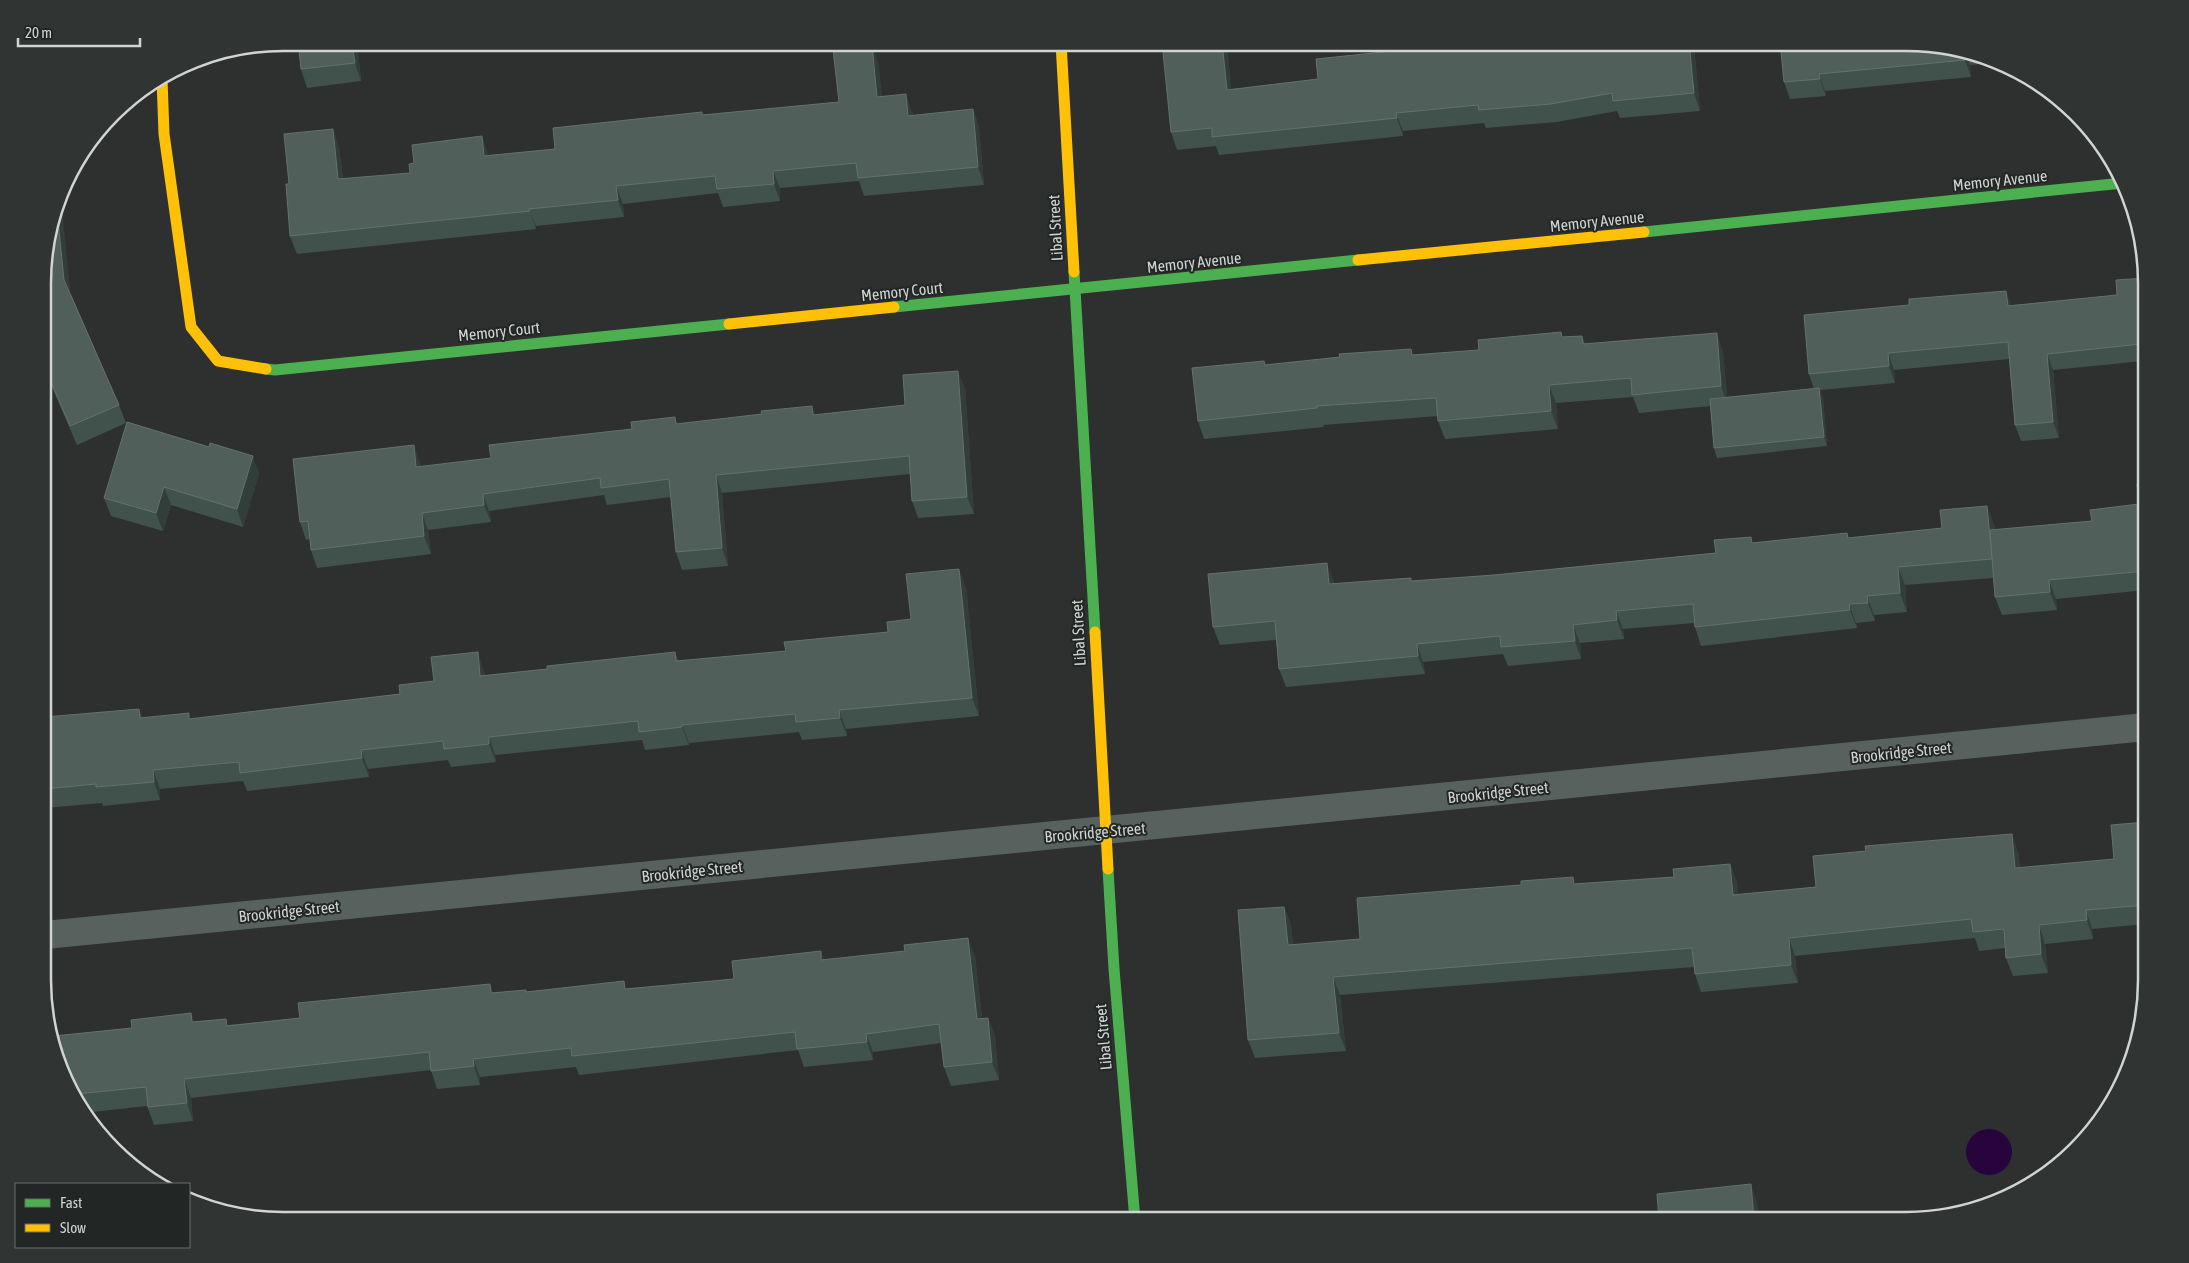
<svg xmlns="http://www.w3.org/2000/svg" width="2189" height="1263" viewBox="0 0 2189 1263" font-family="'Asap Condensed',sans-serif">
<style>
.water{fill:#27043c}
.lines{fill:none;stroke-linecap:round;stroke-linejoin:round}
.street{stroke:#57615d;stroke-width:28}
.fast{stroke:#4caf50;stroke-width:11}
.slow{stroke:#ffc107;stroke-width:11}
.wall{fill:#41514b}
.shaded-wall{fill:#323e39}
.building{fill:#505f5a;stroke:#64716c}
.labels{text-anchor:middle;stroke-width:4;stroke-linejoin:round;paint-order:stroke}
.street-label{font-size:16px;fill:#d0d4d2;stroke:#222725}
.rim{fill:none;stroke:#d0d4d2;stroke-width:2.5}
</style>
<rect width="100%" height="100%" fill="#2d302e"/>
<circle class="water" cx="1989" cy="1152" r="23"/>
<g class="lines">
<path class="street" d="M 45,935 L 2146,727"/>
<g class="fast">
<path d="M 1644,232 L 2123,183"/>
<path d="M 1074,272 L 1095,632"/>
<path d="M 894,307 L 1358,260"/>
<path d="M 266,369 L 275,370 L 729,324"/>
<path d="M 1108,869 L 1114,969 L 1135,1220"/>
</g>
<g class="slow">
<path d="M 1061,43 L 1074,272"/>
<path d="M 162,79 L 164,134 L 191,327 L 218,361 L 266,369"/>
<path d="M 1358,260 L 1644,232"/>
<path d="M 729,324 L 894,307"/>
<path d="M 1095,632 L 1108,869"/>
</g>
</g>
<g class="wall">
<path d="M 298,42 L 357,42 L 361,81 L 307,88 L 301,69 Z"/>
<path d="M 1689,42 L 1693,42 L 1694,46 L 1700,111 L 1620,118 L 1617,111 L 1557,122 L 1486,128 L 1484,123 L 1403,131 L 1403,136 L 1219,155 L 1216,146 L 1177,150 L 1171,132 L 1232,89 L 1318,79 L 1431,47 L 1433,50 Z"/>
<path d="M 1906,42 L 1968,51 L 1996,62 L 1970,65 L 1971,77 L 1825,91 L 1826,96 L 1790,99 L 1784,82 Z"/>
<path d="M 878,62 L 882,97 L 912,112 L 913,115 L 973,109 L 979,127 L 984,185 L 864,196 L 859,181 L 780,188 L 780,201 L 723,207 L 718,193 L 623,204 L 624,217 L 536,226 L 536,229 L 297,254 L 290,236 L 289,184 L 339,147 L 343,179 L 410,173 L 488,154 L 488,155 L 555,149 L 703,115 L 839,102 Z"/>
<path d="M 45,252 L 71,294 L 119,405 L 126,423 L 77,445 L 45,371 Z"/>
<path d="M 2146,278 L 2143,361 L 2053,370 L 2059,438 L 2021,441 L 2015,425 L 2009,359 L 1894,370 L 1895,383 L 1820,390 L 1823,398 L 1827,446 L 1717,458 L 1714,448 L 1710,406 L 1639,413 L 1633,397 L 1556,403 L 1558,429 L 1445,439 L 1438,421 L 1438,416 L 1323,425 L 1324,427 L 1204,439 L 1198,421 L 1264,361 L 1266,365 L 1479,350 L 1563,337 L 1582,336 L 1585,344 L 1723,352 L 1727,397 L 1814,389 L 1809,374 L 2012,305 L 2117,295 Z"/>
<path d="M 965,388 L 974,514 L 918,518 L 912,501 L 910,474 L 722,493 L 728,566 L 682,570 L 676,552 L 671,497 L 607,505 L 604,495 L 489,511 L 491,522 L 428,530 L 431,554 L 317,568 L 311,550 L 310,539 L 306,540 L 300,522 L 420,463 L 421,467 L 491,458 L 632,429 L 675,417 L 677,424 L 815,415 L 905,405 Z"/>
<path d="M 127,422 L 259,474 L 243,527 L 171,505 L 163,531 L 111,516 L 104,498 Z"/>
<path d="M 2146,483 L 2146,590 L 2056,599 L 2057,610 L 2002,615 L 1995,597 L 1993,578 L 1905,585 L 1907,612 L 1874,615 L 1875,621 L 1856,623 L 1857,628 L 1701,646 L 1695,627 L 1694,623 L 1623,629 L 1624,639 L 1580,643 L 1581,659 L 1508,666 L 1503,654 L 1423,662 L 1425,674 L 1286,687 L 1279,669 L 1276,640 L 1220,645 L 1213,627 L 1334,581 L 1334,584 L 1413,581 L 1494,575 L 1716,553 L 1753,543 L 1849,538 L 1994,524 L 1995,530 L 2092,521 L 2139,504 Z"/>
<path d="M 966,587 L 979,716 L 846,729 L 847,736 L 802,740 L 799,732 L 689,743 L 689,745 L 645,750 L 642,740 L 495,755 L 496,762 L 451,767 L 448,760 L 368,769 L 369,777 L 247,791 L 243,781 L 160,789 L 160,800 L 103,806 L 102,803 L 45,808 L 45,717 L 139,709 L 142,718 L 191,719 L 400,694 L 434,681 L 484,671 L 485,676 L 547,669 L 675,652 L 678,661 L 786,651 L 888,632 Z"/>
<path d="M 2146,822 L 2146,924 L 2092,929 L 2093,939 L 2045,944 L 2048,973 L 2013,976 L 2006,958 L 2005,948 L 1979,951 L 1975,938 L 1795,956 L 1798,983 L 1701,992 L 1695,974 L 1694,967 L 1340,995 L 1346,1051 L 1255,1058 L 1248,1040 L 1284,907 L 1291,925 L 1293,945 L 1360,939 L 1576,884 L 1674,877 L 1730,864 L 1737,882 L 1738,894 L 1816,887 L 2018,852 L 2020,868 L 2114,859 Z"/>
<path d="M 821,951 L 824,960 L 975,956 L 982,1018 L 988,1018 L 995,1036 L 999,1080 L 951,1086 L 944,1067 L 941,1043 L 873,1052 L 873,1060 L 804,1067 L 798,1050 L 579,1075 L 576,1067 L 480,1077 L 480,1085 L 437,1089 L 431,1070 L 191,1098 L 193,1121 L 154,1125 L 147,1106 L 83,1113 L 54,1036 L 132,1028 L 191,1013 L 194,1022 L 228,1025 L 300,1018 L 493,993 L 627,989 L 734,979 Z"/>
</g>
<g class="shaded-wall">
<path d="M 352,42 L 357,42 L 361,81 L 355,63 Z"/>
<path d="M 1222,42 L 1227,42 L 1233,108 L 1227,90 Z"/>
<path d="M 1689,42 L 1693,42 L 1694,46 L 1700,111 L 1694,93 Z"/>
<path d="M 872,45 L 878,62 L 884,115 L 877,97 Z"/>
<path d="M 1964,50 L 1970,65 L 1971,77 L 1965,60 Z"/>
<path d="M 1819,74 L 1825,91 L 1826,96 L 1820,79 Z"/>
<path d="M 906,94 L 912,112 L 914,133 L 908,116 Z"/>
<path d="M 973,109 L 979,127 L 984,185 L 978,167 Z"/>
<path d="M 1396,113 L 1403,131 L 1403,136 L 1397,118 Z"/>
<path d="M 333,129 L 339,147 L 345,197 L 338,179 Z"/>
<path d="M 482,136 L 488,154 L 490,173 L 484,156 Z"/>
<path d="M 773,171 L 780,188 L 780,201 L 774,184 Z"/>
<path d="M 616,186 L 623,204 L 624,217 L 618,200 Z"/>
<path d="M 61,197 L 71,298 L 64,280 L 57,210 Z"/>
<path d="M 529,209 L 536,226 L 536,229 L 530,211 Z"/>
<path d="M 2006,291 L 2012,307 L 2008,306 Z"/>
<path d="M 1717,333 L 1723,352 L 1728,405 L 1721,386 Z"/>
<path d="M 1888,353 L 1894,370 L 1895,383 L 1889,366 Z"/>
<path d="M 2047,354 L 2053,370 L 2059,438 L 2053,422 Z"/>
<path d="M 958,371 L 965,388 L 974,514 L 967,497 Z"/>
<path d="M 1549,385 L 1556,403 L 1558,429 L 1551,411 Z"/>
<path d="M 1819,388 L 1823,398 L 1827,446 L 1824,437 Z"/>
<path d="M 812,406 L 818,423 L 813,415 Z"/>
<path d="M 414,445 L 420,463 L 423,484 L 416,467 Z"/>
<path d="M 253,456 L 259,474 L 243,527 L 237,509 Z"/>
<path d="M 716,475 L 722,493 L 728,566 L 722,548 Z"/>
<path d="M 164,487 L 171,505 L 163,531 L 156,513 Z"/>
<path d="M 483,494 L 489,511 L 491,522 L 484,505 Z"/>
<path d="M 1987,506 L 1994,524 L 1999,577 L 1992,559 Z"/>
<path d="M 422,513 L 428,530 L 431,554 L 424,536 Z"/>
<path d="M 1327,563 L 1334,581 L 1336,603 L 1329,584 Z"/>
<path d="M 1898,567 L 1905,585 L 1907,612 L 1900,593 Z"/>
<path d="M 959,569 L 966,587 L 979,716 L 972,698 Z"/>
<path d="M 2049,580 L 2056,599 L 2057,610 L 2050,592 Z"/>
<path d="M 1867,596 L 1874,615 L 1875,621 L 1868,603 Z"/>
<path d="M 1849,604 L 1856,623 L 1857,628 L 1850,610 Z"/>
<path d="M 1616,611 L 1623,629 L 1624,639 L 1617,620 Z"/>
<path d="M 1573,625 L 1580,643 L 1581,659 L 1575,641 Z"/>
<path d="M 1417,644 L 1423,662 L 1425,674 L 1418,656 Z"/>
<path d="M 478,652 L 484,671 L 487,695 L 480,676 Z"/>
<path d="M 839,710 L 846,729 L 847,736 L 840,718 Z"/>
<path d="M 682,725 L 689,743 L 689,745 L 682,727 Z"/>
<path d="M 489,737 L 495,755 L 496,762 L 489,744 Z"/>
<path d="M 361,750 L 368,769 L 369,777 L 362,758 Z"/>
<path d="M 153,770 L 160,789 L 160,800 L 154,782 Z"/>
<path d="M 2012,834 L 2018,852 L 2021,887 L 2015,868 Z"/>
<path d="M 1730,864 L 1737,882 L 1740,913 L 1733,895 Z"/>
<path d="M 1284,907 L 1291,925 L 1295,964 L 1288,945 Z"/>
<path d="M 2086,910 L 2092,929 L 2093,939 L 2087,920 Z"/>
<path d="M 2039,925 L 2045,944 L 2048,973 L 2041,954 Z"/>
<path d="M 968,938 L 975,956 L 984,1037 L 977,1019 Z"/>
<path d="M 1789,938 L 1795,956 L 1798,983 L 1791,965 Z"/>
<path d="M 821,951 L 827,969 L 821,960 Z"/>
<path d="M 1333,977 L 1340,995 L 1346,1051 L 1339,1033 Z"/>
<path d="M 490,984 L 497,1003 L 491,993 Z"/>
<path d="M 191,1013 L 198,1032 L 192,1022 Z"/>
<path d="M 988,1018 L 995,1036 L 999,1080 L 992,1062 Z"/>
<path d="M 866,1034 L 873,1052 L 873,1060 L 867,1042 Z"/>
<path d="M 473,1059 L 480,1077 L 480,1085 L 474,1066 Z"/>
<path d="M 184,1079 L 191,1098 L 193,1121 L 187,1103 Z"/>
<path d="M 1751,1184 L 1757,1202 L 1759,1220 L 1754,1220 Z"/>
</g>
<g class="building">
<path d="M 298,42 L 352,42 L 355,63 L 301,69 Z"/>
<path d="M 1162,42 L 1222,42 L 1227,90 L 1318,79 L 1316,59 L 1431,47 L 1428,51 L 1503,42 L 1689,42 L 1694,93 L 1613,101 L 1612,93 L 1551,104 L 1479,110 L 1478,105 L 1396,113 L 1397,118 L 1212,137 L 1212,128 L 1171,132 Z"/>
<path d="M 1780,42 L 1906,42 L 1964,50 L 1965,60 L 1819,74 L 1820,79 L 1784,82 Z"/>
<path d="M 872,45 L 877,97 L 906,94 L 908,116 L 973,109 L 978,167 L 858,178 L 856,163 L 773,171 L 774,184 L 717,189 L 715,176 L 616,186 L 618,200 L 529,209 L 530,211 L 290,236 L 286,184 L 289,184 L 284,134 L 333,129 L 338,179 L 410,173 L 409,164 L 414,163 L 412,145 L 482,136 L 484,156 L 555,149 L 553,128 L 702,112 L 702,115 L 839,102 L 833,49 Z"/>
<path d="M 57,210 L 64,280 L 119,405 L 70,426 L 45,368 L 45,252 Z"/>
<path d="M 2146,278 L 2146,398 L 2141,344 L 2047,354 L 2053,422 L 2015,425 L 2008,342 L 1888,353 L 1889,366 L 1809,374 L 1804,315 L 1909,305 L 1909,299 L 2006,291 L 2008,306 L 2117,295 L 2116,280 Z"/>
<path d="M 1561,332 L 1562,337 L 1582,336 L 1583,344 L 1717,333 L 1721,386 L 1632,395 L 1631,378 L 1549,385 L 1551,411 L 1438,421 L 1436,398 L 1317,406 L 1317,408 L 1198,421 L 1192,368 L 1264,361 L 1265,365 L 1340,357 L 1339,354 L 1411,349 L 1412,355 L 1479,350 L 1478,340 Z"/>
<path d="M 958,371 L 967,497 L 912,501 L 909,456 L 716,475 L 722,548 L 676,552 L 669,479 L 601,488 L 600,478 L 483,494 L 484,505 L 422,513 L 424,536 L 311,550 L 308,521 L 300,522 L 293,459 L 414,445 L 416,467 L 491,458 L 489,445 L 632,429 L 631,422 L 675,417 L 676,424 L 762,414 L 761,411 L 812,406 L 813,415 L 905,405 L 903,375 Z"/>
<path d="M 1819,388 L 1824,437 L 1714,448 L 1710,399 Z"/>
<path d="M 127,422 L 209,447 L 210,443 L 253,456 L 237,509 L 164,487 L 156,513 L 104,498 Z"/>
<path d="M 2146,483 L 2146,571 L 2049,580 L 2050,592 L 1995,597 L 1990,530 L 2092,521 L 2090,510 L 2139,504 L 2137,484 Z"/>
<path d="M 1987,506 L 1992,559 L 1898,567 L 1900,593 L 1867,596 L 1868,603 L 1849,604 L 1850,610 L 1695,627 L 1693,604 L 1616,611 L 1617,620 L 1573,625 L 1575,641 L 1501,647 L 1500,636 L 1417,644 L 1418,656 L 1279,669 L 1275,621 L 1213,627 L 1208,574 L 1327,563 L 1329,584 L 1411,578 L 1411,581 L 1494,575 L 1716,553 L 1714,540 L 1751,537 L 1752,543 L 1847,533 L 1848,538 L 1942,528 L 1940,510 Z"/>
<path d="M 959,569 L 972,698 L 839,710 L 840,718 L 796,722 L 795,714 L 682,725 L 682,727 L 639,732 L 638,721 L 489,737 L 489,744 L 444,749 L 443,741 L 361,750 L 362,758 L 240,773 L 239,762 L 153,770 L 154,782 L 96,787 L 96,784 L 45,789 L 45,717 L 139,709 L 140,718 L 189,713 L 189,719 L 400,694 L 399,685 L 434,681 L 431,657 L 478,652 L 480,676 L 547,669 L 547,666 L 675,652 L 676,661 L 786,651 L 784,642 L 888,632 L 887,622 L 911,619 L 906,574 Z"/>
<path d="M 2146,822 L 2146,905 L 2086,910 L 2087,920 L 2039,925 L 2041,954 L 2006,958 L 2004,929 L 1973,932 L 1971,919 L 1789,938 L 1791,965 L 1695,974 L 1692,948 L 1333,977 L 1339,1033 L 1248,1040 L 1238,910 L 1284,907 L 1288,945 L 1360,939 L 1357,898 L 1521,885 L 1521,881 L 1573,877 L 1574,884 L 1674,877 L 1673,869 L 1730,864 L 1733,895 L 1816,887 L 1813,856 L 1866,851 L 1865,846 L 2012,834 L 2015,868 L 2114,859 L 2111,825 Z"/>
<path d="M 968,938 L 977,1019 L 988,1018 L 992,1062 L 944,1067 L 939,1024 L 866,1034 L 867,1042 L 797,1049 L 795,1032 L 572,1056 L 571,1048 L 473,1059 L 474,1066 L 431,1071 L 429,1052 L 184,1079 L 187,1103 L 148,1107 L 146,1087 L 76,1094 L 54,1036 L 132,1028 L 131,1020 L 191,1013 L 192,1022 L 226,1019 L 227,1026 L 300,1018 L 298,1003 L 490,984 L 491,993 L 526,990 L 526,992 L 624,981 L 625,989 L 734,979 L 732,961 L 821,951 L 821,960 L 905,951 L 904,945 Z"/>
<path d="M 1751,1184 L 1754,1220 L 1659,1220 L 1657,1194 Z"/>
<path d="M 1894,1217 L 1894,1220 L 1857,1220 Z"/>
<path d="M 1929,1218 L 1921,1220 L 1905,1220 Z"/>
</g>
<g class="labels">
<g class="street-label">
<text transform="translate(2000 180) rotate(-6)" y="6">Memory Avenue</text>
<text transform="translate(1597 221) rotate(-6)" y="6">Memory Avenue</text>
<text transform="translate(1055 228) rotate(-93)" y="6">Libal Street</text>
<text transform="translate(1194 262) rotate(-6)" y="6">Memory Avenue</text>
<text transform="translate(902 291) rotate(-6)" y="6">Memory Court</text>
<text transform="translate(499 331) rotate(-6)" y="6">Memory Court</text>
<text transform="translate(1078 633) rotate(-93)" y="6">Libal Street</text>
<text transform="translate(1901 752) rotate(-6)" y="6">Brookridge Street</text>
<text transform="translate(1498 792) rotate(-6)" y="6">Brookridge Street</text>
<text transform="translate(1095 832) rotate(-5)" y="6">Brookridge Street</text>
<text transform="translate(692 871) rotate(-6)" y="6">Brookridge Street</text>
<text transform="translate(289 911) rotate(-6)" y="6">Brookridge Street</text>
<text transform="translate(1103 1037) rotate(-95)" y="6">Libal Street</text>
</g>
</g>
<path d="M0 0H2189V1263H0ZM283 51H1906A232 232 0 0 1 2138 283V980A232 232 0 0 1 1906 1212H283A232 232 0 0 1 51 980V283A232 232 0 0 1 283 51Z" fill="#303533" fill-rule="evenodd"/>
<path class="rim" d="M283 51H1906A232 232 0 0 1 2138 283V980A232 232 0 0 1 1906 1212H283A232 232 0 0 1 51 980V283A232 232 0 0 1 283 51Z"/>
<rect x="15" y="1183" width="175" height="65" fill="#222725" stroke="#686c6a"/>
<rect x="25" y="1199" width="25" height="8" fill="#4caf50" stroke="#686c6a"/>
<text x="60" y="1208" font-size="15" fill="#d0d4d2">Fast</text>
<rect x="25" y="1224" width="25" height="8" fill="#ffc107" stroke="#686c6a"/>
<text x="60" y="1233" font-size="15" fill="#d0d4d2">Slow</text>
<path d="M18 38v8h122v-8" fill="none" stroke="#d0d4d2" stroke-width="2.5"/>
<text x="25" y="38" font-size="15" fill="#d0d4d2" stroke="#222725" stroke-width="4" paint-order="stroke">20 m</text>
</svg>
